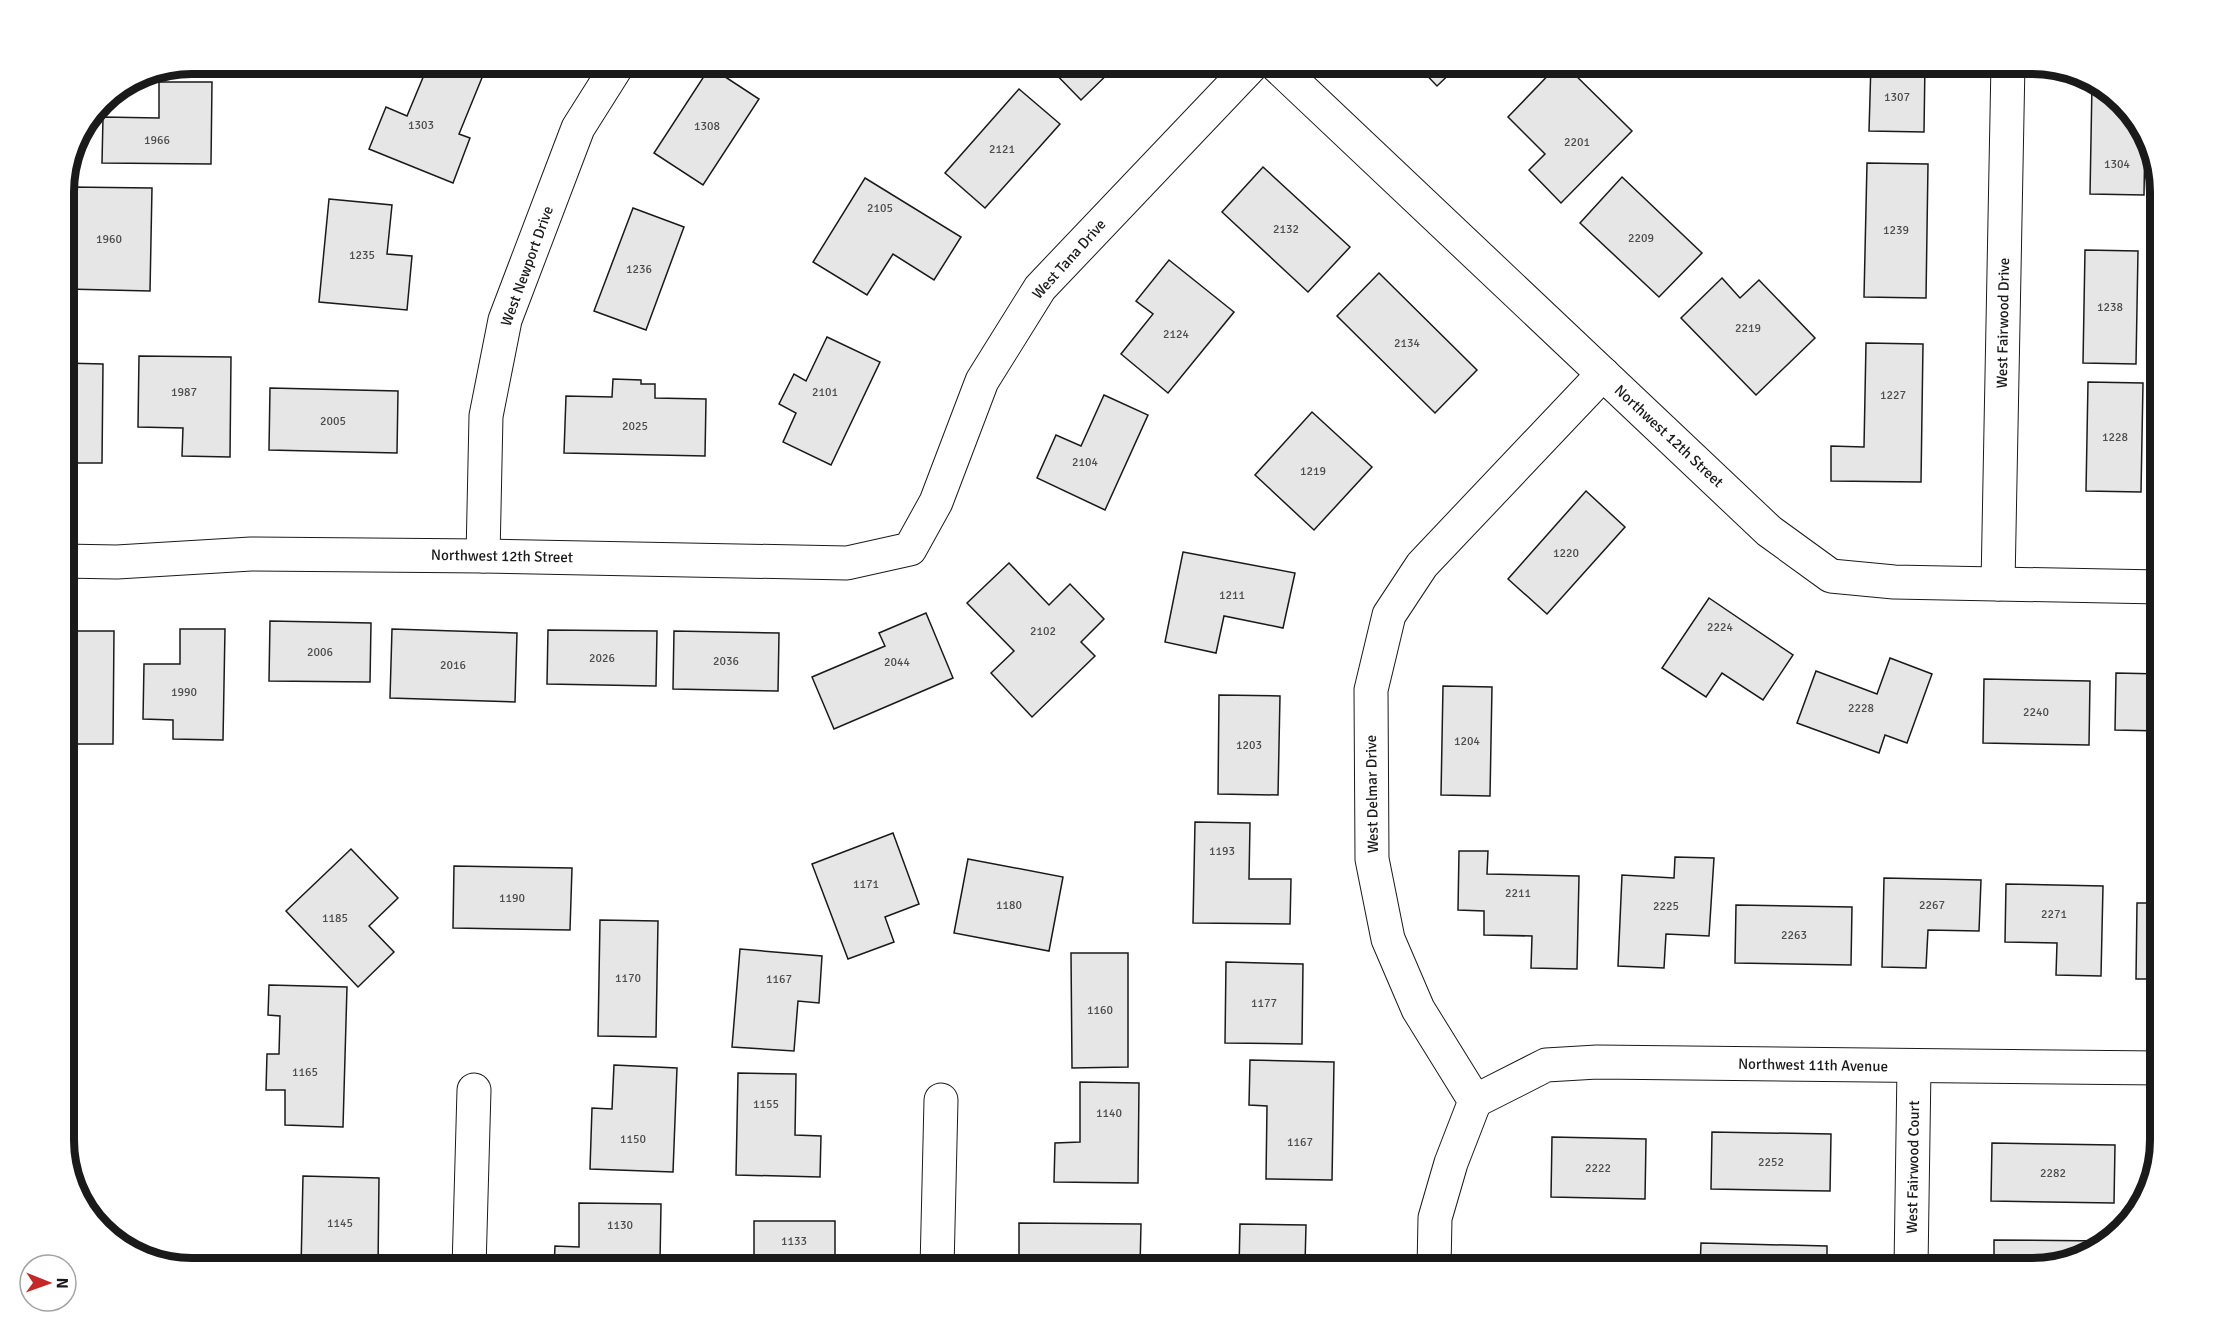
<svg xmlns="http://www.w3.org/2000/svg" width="2223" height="1331" viewBox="0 0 2223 1331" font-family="Signika,sans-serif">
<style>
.building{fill:#e6e6e6;stroke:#1a1a1a;stroke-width:1.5}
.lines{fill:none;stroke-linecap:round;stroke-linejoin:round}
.minor-casing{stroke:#1a1a1a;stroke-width:35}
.minor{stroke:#fff;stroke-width:33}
.labels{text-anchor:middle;stroke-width:4.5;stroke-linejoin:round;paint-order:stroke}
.number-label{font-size:12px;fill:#4d4d4d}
.street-label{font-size:15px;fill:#1a1a1a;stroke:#fff}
.rim{fill:none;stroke:#1a1a1a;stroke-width:8}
</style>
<rect width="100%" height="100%" fill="#fff"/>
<g class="building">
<path d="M 429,63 L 488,63 L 459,134 L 470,138 L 453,183 L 369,149 L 386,107 L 407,116 Z"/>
<path d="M 1045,63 L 1119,63 L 1081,100 Z"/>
<path d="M 1415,63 L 1461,63 L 1437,86 Z"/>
<path d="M 1560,63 L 1563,63 L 1632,131 L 1561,203 L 1529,170 L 1545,154 L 1508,117 Z"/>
<path d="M 1871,63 L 1925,63 L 1924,132 L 1869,131 Z"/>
<path d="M 710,67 L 759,99 L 703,185 L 654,153 Z"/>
<path d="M 159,82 L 212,82 L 211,164 L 102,163 L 103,117 L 159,118 Z"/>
<path d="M 2092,84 L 2100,84 L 2143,127 L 2145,134 L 2144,195 L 2090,194 Z"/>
<path d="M 1019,89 L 1060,124 L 985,208 L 945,173 Z"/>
<path d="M 1867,163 L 1928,164 L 1926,298 L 1864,297 Z"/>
<path d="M 1263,167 L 1350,247 L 1308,292 L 1222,212 Z"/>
<path d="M 1622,177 L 1702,253 L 1659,297 L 1580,223 Z"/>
<path d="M 865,178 L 961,237 L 934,280 L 893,254 L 867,295 L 813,262 Z"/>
<path d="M 69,187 L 152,188 L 150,291 L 67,289 Z"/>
<path d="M 329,199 L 392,205 L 387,254 L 412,256 L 407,310 L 319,302 Z"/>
<path d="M 633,208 L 684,227 L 646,330 L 594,311 Z"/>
<path d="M 2085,250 L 2138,251 L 2136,364 L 2083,363 Z"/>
<path d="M 1169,260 L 1234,312 L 1168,393 L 1121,354 L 1153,314 L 1136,301 Z"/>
<path d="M 1379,273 L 1477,370 L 1435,413 L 1337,316 Z"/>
<path d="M 1722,278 L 1740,298 L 1759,280 L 1815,338 L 1756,395 L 1681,318 Z"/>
<path d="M 827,337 L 880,362 L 831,465 L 783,442 L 796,413 L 779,404 L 794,374 L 806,381 Z"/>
<path d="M 1866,343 L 1923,344 L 1921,482 L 1831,481 L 1831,446 L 1864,447 Z"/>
<path d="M 139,356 L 231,357 L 230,457 L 182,456 L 183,428 L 138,427 Z"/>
<path d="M 63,363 L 103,364 L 102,463 L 63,463 Z"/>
<path d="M 613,379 L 641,380 L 641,384 L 655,384 L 655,398 L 706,399 L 705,456 L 564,453 L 566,396 L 612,397 Z"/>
<path d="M 2088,382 L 2143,383 L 2141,492 L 2086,491 Z"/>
<path d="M 270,388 L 398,391 L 397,453 L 269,450 Z"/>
<path d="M 1104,395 L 1148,415 L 1105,510 L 1037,478 L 1056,435 L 1081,446 Z"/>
<path d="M 1312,412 L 1372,467 L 1314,530 L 1255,475 Z"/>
<path d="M 1586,491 L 1625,527 L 1547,614 L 1508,579 Z"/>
<path d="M 1183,552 L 1295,573 L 1283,628 L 1224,616 L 1216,653 L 1165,642 Z"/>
<path d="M 1009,563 L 1049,605 L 1070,584 L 1104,619 L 1081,642 L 1095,656 L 1032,717 L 991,673 L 1014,651 L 967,603 Z"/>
<path d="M 1709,598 L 1793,655 L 1763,700 L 1722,673 L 1706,697 L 1662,668 Z"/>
<path d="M 926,613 L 953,678 L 834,729 L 812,677 L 885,646 L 879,633 Z"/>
<path d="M 270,621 L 371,623 L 370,682 L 269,681 Z"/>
<path d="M 180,629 L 225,629 L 223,740 L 173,739 L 173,720 L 143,719 L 144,664 L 180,664 Z"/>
<path d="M 392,629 L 517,633 L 515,702 L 390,698 Z"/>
<path d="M 548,630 L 657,631 L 656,686 L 547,684 Z"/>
<path d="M 63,631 L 114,631 L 113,744 L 67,744 L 67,717 L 63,717 Z"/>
<path d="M 674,631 L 779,633 L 778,691 L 673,689 Z"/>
<path d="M 1890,658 L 1932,674 L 1907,743 L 1885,735 L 1879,753 L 1797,723 L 1816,671 L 1877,694 Z"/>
<path d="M 2116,673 L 2160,674 L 2160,731 L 2115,730 Z"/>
<path d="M 1984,679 L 2090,681 L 2089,745 L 1983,743 Z"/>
<path d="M 1443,686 L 1492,687 L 1490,796 L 1441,795 Z"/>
<path d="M 1219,695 L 1280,696 L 1278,795 L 1218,794 Z"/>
<path d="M 1195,822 L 1250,823 L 1249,879 L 1291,879 L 1290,924 L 1193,923 Z"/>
<path d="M 893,833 L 919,904 L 885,917 L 894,942 L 848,959 L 812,864 Z"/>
<path d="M 351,849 L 398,898 L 369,926 L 394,952 L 358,987 L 286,911 Z"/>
<path d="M 1459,851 L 1488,851 L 1487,874 L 1579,876 L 1577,969 L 1531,968 L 1532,936 L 1484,935 L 1484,911 L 1458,910 Z"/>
<path d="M 1675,857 L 1714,858 L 1709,936 L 1666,934 L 1664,968 L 1618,966 L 1622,875 L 1674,878 Z"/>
<path d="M 968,859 L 1063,877 L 1049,951 L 954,933 Z"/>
<path d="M 454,866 L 572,868 L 570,930 L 453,928 Z"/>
<path d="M 1884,878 L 1981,880 L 1979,931 L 1928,930 L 1926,968 L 1882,967 Z"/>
<path d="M 2006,884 L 2103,886 L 2101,976 L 2056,975 L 2057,943 L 2005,942 Z"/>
<path d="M 2137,903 L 2160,903 L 2160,979 L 2136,979 Z"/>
<path d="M 1736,905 L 1852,907 L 1851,965 L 1735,963 Z"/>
<path d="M 600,920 L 658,921 L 656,1037 L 598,1036 Z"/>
<path d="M 740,949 L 822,956 L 819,1003 L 798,1001 L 794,1051 L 732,1047 Z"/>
<path d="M 1071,953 L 1128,953 L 1128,1067 L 1072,1068 Z"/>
<path d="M 1226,962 L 1303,964 L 1302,1044 L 1225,1043 Z"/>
<path d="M 269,985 L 347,987 L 343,1127 L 285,1125 L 285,1090 L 266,1090 L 267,1054 L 279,1054 L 280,1016 L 268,1015 Z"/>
<path d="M 1250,1060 L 1334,1062 L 1332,1180 L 1266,1179 L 1267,1106 L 1249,1105 Z"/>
<path d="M 614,1065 L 677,1068 L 673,1172 L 590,1169 L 592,1108 L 612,1109 Z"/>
<path d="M 738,1073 L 796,1074 L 795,1135 L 821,1136 L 820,1177 L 736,1175 Z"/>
<path d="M 1080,1082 L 1139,1083 L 1138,1183 L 1054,1182 L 1055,1143 L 1080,1142 Z"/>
<path d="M 1712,1132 L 1831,1134 L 1830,1191 L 1711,1189 Z"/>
<path d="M 1552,1137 L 1646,1139 L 1645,1199 L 1551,1197 Z"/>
<path d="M 1992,1143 L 2115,1145 L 2114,1203 L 1991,1201 Z"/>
<path d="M 303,1176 L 379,1178 L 378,1268 L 301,1268 Z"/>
<path d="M 579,1203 L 661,1204 L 660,1261 L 629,1261 L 629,1268 L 554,1268 L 555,1246 L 579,1247 Z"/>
<path d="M 754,1221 L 835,1221 L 835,1262 L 855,1262 L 855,1268 L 754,1268 Z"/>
<path d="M 1019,1223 L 1141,1224 L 1140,1268 L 1019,1268 Z"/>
<path d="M 1240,1224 L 1306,1225 L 1305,1265 L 1331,1265 L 1331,1268 L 1239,1268 Z"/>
<path d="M 1994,1240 L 2106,1241 L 2095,1251 L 2031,1268 L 1994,1268 Z"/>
<path d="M 1701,1243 L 1827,1246 L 1827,1268 L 1700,1268 Z"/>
</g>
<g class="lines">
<g class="minor-casing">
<g id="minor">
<path d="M 1274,63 L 1769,531 L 1831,576 L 1894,582 L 2160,587"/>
<path d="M 483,556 L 486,416 L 505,320 L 578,128 L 619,63"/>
<path d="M 63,561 L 117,562 L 251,554 L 483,556 L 847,563 L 910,549 L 936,502 L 982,381 L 1040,288 L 1254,63"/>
<path d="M 1998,584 L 2008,63"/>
<path d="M 1475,1101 L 1546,1065 L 1597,1062 L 2160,1068"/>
<path d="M 469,1268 L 474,1090"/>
<path d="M 937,1268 L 941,1100"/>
<path d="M 1434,1268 L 1435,1218 L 1451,1163 L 1475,1101 L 1418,1009 L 1388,939 L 1372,859 L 1371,690 L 1389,615 L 1422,565 L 1603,374"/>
<path d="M 1911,1268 L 1914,1067"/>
</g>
</g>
<use href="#minor" class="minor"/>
</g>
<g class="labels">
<g class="number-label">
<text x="1897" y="101">1307</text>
<text x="421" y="129">1303</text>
<text x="707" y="130">1308</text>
<text x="157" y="144">1966</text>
<text x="1577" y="146">2201</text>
<text x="1002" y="153">2121</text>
<text x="2117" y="168">1304</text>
<text x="880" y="212">2105</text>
<text x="1286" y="233">2132</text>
<text x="1896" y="234">1239</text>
<text x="1641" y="242">2209</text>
<text x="109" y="243">1960</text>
<text x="362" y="259">1235</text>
<text x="639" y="273">1236</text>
<text x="2110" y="311">1238</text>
<text x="1748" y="332">2219</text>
<text x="1176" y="338">2124</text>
<text x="1407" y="347">2134</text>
<text x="184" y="396">1987</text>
<text x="825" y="396">2101</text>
<text x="1893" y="399">1227</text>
<text x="333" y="425">2005</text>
<text x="635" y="430">2025</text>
<text x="2115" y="441">1228</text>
<text x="1085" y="466">2104</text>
<text x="1313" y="475">1219</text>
<text x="1566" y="557">1220</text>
<text x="1232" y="599">1211</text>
<text x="1720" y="631">2224</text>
<text x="1043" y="635">2102</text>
<text x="320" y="656">2006</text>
<text x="602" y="662">2026</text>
<text x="726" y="665">2036</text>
<text x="897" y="666">2044</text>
<text x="453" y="669">2016</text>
<text x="184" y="696">1990</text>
<text x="1861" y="712">2228</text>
<text x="2036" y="716">2240</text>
<text x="1467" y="745">1204</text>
<text x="1249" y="749">1203</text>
<text x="1222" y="855">1193</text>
<text x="866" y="888">1171</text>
<text x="1518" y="897">2211</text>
<text x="512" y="902">1190</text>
<text x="1009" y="909">1180</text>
<text x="1932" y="909">2267</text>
<text x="1666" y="910">2225</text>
<text x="2054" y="918">2271</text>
<text x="335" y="922">1185</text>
<text x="1794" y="939">2263</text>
<text x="628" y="982">1170</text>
<text x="779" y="983">1167</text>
<text x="1264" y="1007">1177</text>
<text x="1100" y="1014">1160</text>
<text x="305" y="1076">1165</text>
<text x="766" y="1108">1155</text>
<text x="1109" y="1117">1140</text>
<text x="633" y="1143">1150</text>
<text x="1300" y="1146">1167</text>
<text x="1771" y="1166">2252</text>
<text x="1598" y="1172">2222</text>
<text x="2053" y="1177">2282</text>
<text x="340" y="1227">1145</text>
<text x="620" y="1229">1130</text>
<text x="794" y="1245">1133</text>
</g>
<g class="street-label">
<text transform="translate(1069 259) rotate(-48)" y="5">West Tana Drive</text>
<text transform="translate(527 266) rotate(-70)" y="5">West Newport Drive</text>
<text transform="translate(2003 323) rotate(-89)" y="5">West Fairwood Drive</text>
<text transform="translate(1669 436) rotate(43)" y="5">Northwest 12th Street</text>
<text transform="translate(502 556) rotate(1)" y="5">Northwest 12th Street</text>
<text transform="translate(1372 794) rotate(-91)" y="5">West Delmar Drive</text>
<text transform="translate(1813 1065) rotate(1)" y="5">Northwest 11th Avenue</text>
<text transform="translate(1913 1167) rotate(-89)" y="5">West Fairwood Court</text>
</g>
</g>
<path d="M0 0H2223V1331H0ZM192 74H2032A118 118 0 0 1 2150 192V1140A118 118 0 0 1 2032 1258H192A118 118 0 0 1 74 1140V192A118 118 0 0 1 192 74Z" fill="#fff" fill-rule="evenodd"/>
<path class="rim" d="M192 74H2032A118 118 0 0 1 2150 192V1140A118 118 0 0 1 2032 1258H192A118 118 0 0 1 74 1140V192A118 118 0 0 1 192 74Z"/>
<g transform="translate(48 1283) rotate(91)"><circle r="28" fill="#ffffff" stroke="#a3a3a3" stroke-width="1.5"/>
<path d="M0-4.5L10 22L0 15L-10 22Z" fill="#c62828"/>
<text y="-9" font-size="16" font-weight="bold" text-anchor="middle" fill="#1a1a1a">N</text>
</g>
</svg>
